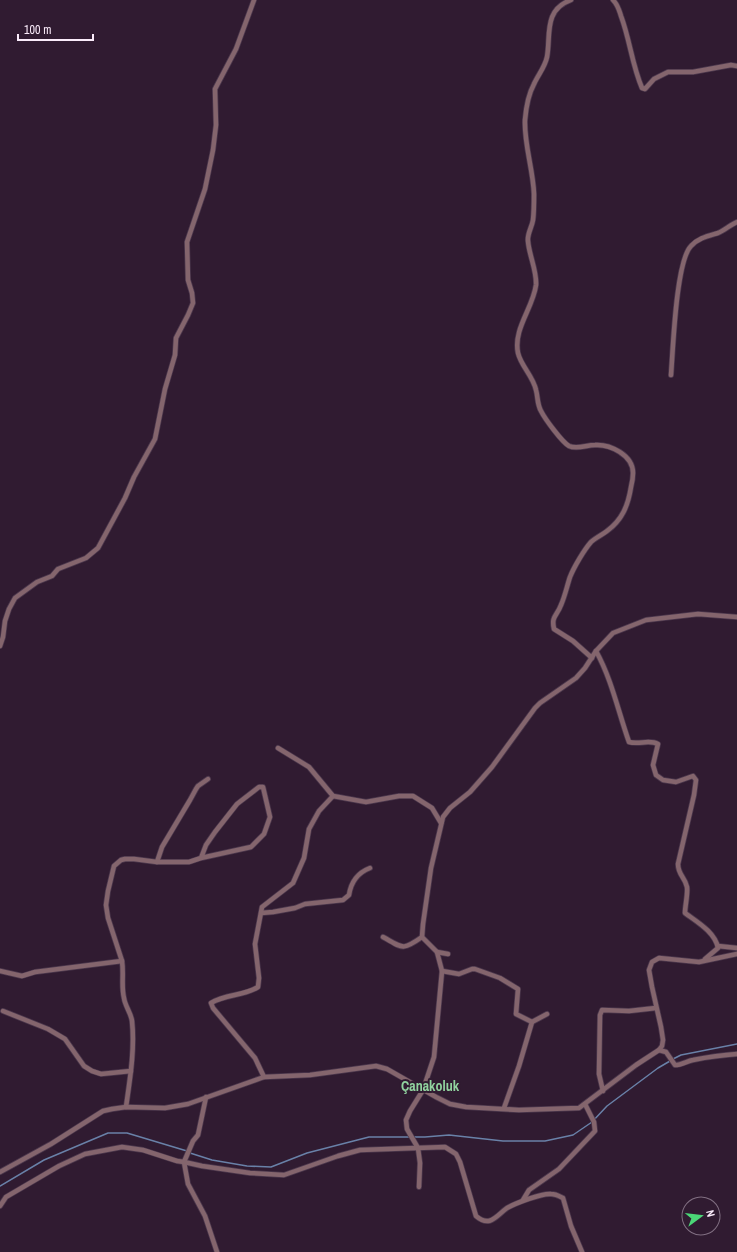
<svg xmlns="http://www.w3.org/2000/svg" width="737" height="1252" viewBox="0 0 737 1252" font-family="'Archivo Narrow',sans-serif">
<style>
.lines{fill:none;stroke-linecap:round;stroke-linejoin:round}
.stream{stroke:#6981a8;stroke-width:1.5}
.minor-casing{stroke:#4c384d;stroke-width:6}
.minor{stroke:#84656d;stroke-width:4.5}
.labels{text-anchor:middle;stroke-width:4;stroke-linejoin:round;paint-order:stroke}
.quarter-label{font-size:14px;font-weight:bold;fill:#91d39f;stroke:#301b31}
</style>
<rect width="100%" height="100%" fill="#301b31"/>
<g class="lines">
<g class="stream">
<path d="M 673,1059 L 681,1055 L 737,1044"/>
<path d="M 190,1153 L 212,1160 L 247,1166 L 271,1167 L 307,1153 L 369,1137 L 425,1137 L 449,1135 L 503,1141 L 545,1141 L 573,1135 L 592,1122 L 607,1106 L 658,1068 L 670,1061"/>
<path d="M 0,1186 L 44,1160 L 108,1133 L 127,1133 L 187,1151"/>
</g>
<g class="minor-casing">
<g id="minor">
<path d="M 571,0 C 543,10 551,36 547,57 C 545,67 538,75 534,84 C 528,95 526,108 525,120 C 524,144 533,169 534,194 C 534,202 534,212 533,220 C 532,227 527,234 528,241 C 529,255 537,271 536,285 C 533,308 513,329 518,353 C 521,366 533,376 536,390 C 538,397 537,404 541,411 C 545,419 562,442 569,446 C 577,450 586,445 595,445 C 610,444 633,455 633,473 C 633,477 632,483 631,487 C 628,506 622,520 607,531 C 602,535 595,538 591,542 C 584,550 574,567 570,577 C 567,586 565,596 561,605 C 557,616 551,616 554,629 L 573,641 L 592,658"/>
<path d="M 613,0 C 618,5 619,10 621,16 C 630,40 632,65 642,88 L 645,89 L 654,79 L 668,72 L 693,72 L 731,65 L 737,66"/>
<path d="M 671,375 C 673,350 676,261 691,246 C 698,238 708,236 718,233 C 725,230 730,225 737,222"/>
<path d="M 0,646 L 3,637 L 5,621 L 9,609 L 15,598 L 37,582 L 52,576 L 58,569 L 86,558 L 98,548 L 125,498 L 134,477 L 155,439 L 165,389 L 175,355 L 176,338 L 188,315 L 193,303 L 192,293 L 188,280 L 187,242 L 205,189 L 213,150 L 216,125 L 215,89 L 236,49 L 254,0"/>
<path d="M 596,651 C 612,680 618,711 629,742 C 639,745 649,739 658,744 L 653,765 L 656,775 L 663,780 L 676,782 L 693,776 L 696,780 L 694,795 L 678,864 C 678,875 685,877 687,887 C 688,894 685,906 685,913 C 697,922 715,932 718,948 L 705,959"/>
<path d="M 278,748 L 309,767 L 333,796 L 366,802 L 399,796 L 413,796 L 432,808 L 441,823"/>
<path d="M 157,862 L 162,847 L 190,800 L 196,789 L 198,786 L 208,779"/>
<path d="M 261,913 L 273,912 L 295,908 L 305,904 L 343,900 L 349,895 C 351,882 357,873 370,868"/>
<path d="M 383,937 C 403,948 402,951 422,937"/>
<path d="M 718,946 L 737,948"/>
<path d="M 437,952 L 448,954"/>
<path d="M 0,971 L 22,976 L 35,972 L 122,961"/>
<path d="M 442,971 L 459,974 L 472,969 L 475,969 L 500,978 L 518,989 L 516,1014 L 532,1022 L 519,1066 L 504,1108"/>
<path d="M 3,1011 L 48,1029 L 65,1039 L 84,1066 L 92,1071 L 101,1074 L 131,1071"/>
<path d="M 532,1022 L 547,1014"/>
<path d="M 659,1050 L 666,1052 L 675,1065 C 682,1065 687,1061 693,1060 C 708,1057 722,1055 737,1054"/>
<path d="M 264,1077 L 255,1058 L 213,1008 L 211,1003 C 226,994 244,996 258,987 L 259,978 L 255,944 L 262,907 L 293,883 L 304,858 L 309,829 L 319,811 L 333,796"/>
<path d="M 603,1091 L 599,1074 L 600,1015 L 602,1010 L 629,1011 L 656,1008"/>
<path d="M 206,1097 L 198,1135 L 193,1141 L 184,1162 L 188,1184 L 205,1216 L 217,1252"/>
<path d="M 126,1107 C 130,1079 135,1049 132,1021 C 131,1013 125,1006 124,998 C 121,986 124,974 122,961 L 108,918 L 106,905 L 108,891 L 114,866 L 121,860 L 125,859 L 134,859 L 157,862 L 189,862 L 201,858 L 251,847 L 264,834 L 270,817 L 263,787 L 259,787 L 237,804 L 215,832 L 206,845 L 201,858"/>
<path d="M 0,1172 L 51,1144 L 103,1111 L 112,1109 L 126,1107 L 165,1108 L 188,1104 L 264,1077 L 310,1075 L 376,1066 L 387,1069 L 436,1097 L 450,1104 L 466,1107 L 519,1110 L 579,1108 L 636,1065 L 659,1050 L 662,1046 L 663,1040 L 661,1027 L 652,987 L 649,970 L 652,962 L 659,958 L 699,962 L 737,954"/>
<path d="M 419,1187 L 420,1163 L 418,1148 L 407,1129 L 406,1120 L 410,1111 L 423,1090 L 434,1057 L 442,971 L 437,952 L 422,937 L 423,924 L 431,868 L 443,817 L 450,808 L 470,792 L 492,767 L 535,708 L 540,703 L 576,678 L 585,668 L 596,651 L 613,633 L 646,620 L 698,614 L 737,617"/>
<path d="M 523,1200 L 529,1190 L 559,1169 L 595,1131 L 594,1122 L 585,1104"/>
<path d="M 0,1206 L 6,1197 L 59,1166 L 85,1154 L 122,1147 L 143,1150 L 177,1161 L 184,1162 L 202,1166 L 250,1173 L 284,1175 L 338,1156 L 360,1150 L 445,1147 L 456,1154 L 460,1162 L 476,1216 C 490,1228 496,1216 507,1208 C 516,1203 542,1193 551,1194 C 556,1194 559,1196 563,1198 L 571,1226 L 582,1252"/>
</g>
</g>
<use href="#minor" class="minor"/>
</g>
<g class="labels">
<g class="quarter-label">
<text x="430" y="1091">Çanakoluk</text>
</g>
</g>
<g transform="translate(701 1216) rotate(75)"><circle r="19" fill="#301b31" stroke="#816f82"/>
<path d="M0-3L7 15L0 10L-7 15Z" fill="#4bd677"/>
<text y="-6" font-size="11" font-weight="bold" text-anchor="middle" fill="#fbecfb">N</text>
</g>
<path d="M18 34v6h75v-6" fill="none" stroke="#fbecfb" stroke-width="2"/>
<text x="24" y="34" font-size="12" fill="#fbecfb" stroke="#301b31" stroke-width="3" paint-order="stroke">100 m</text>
</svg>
